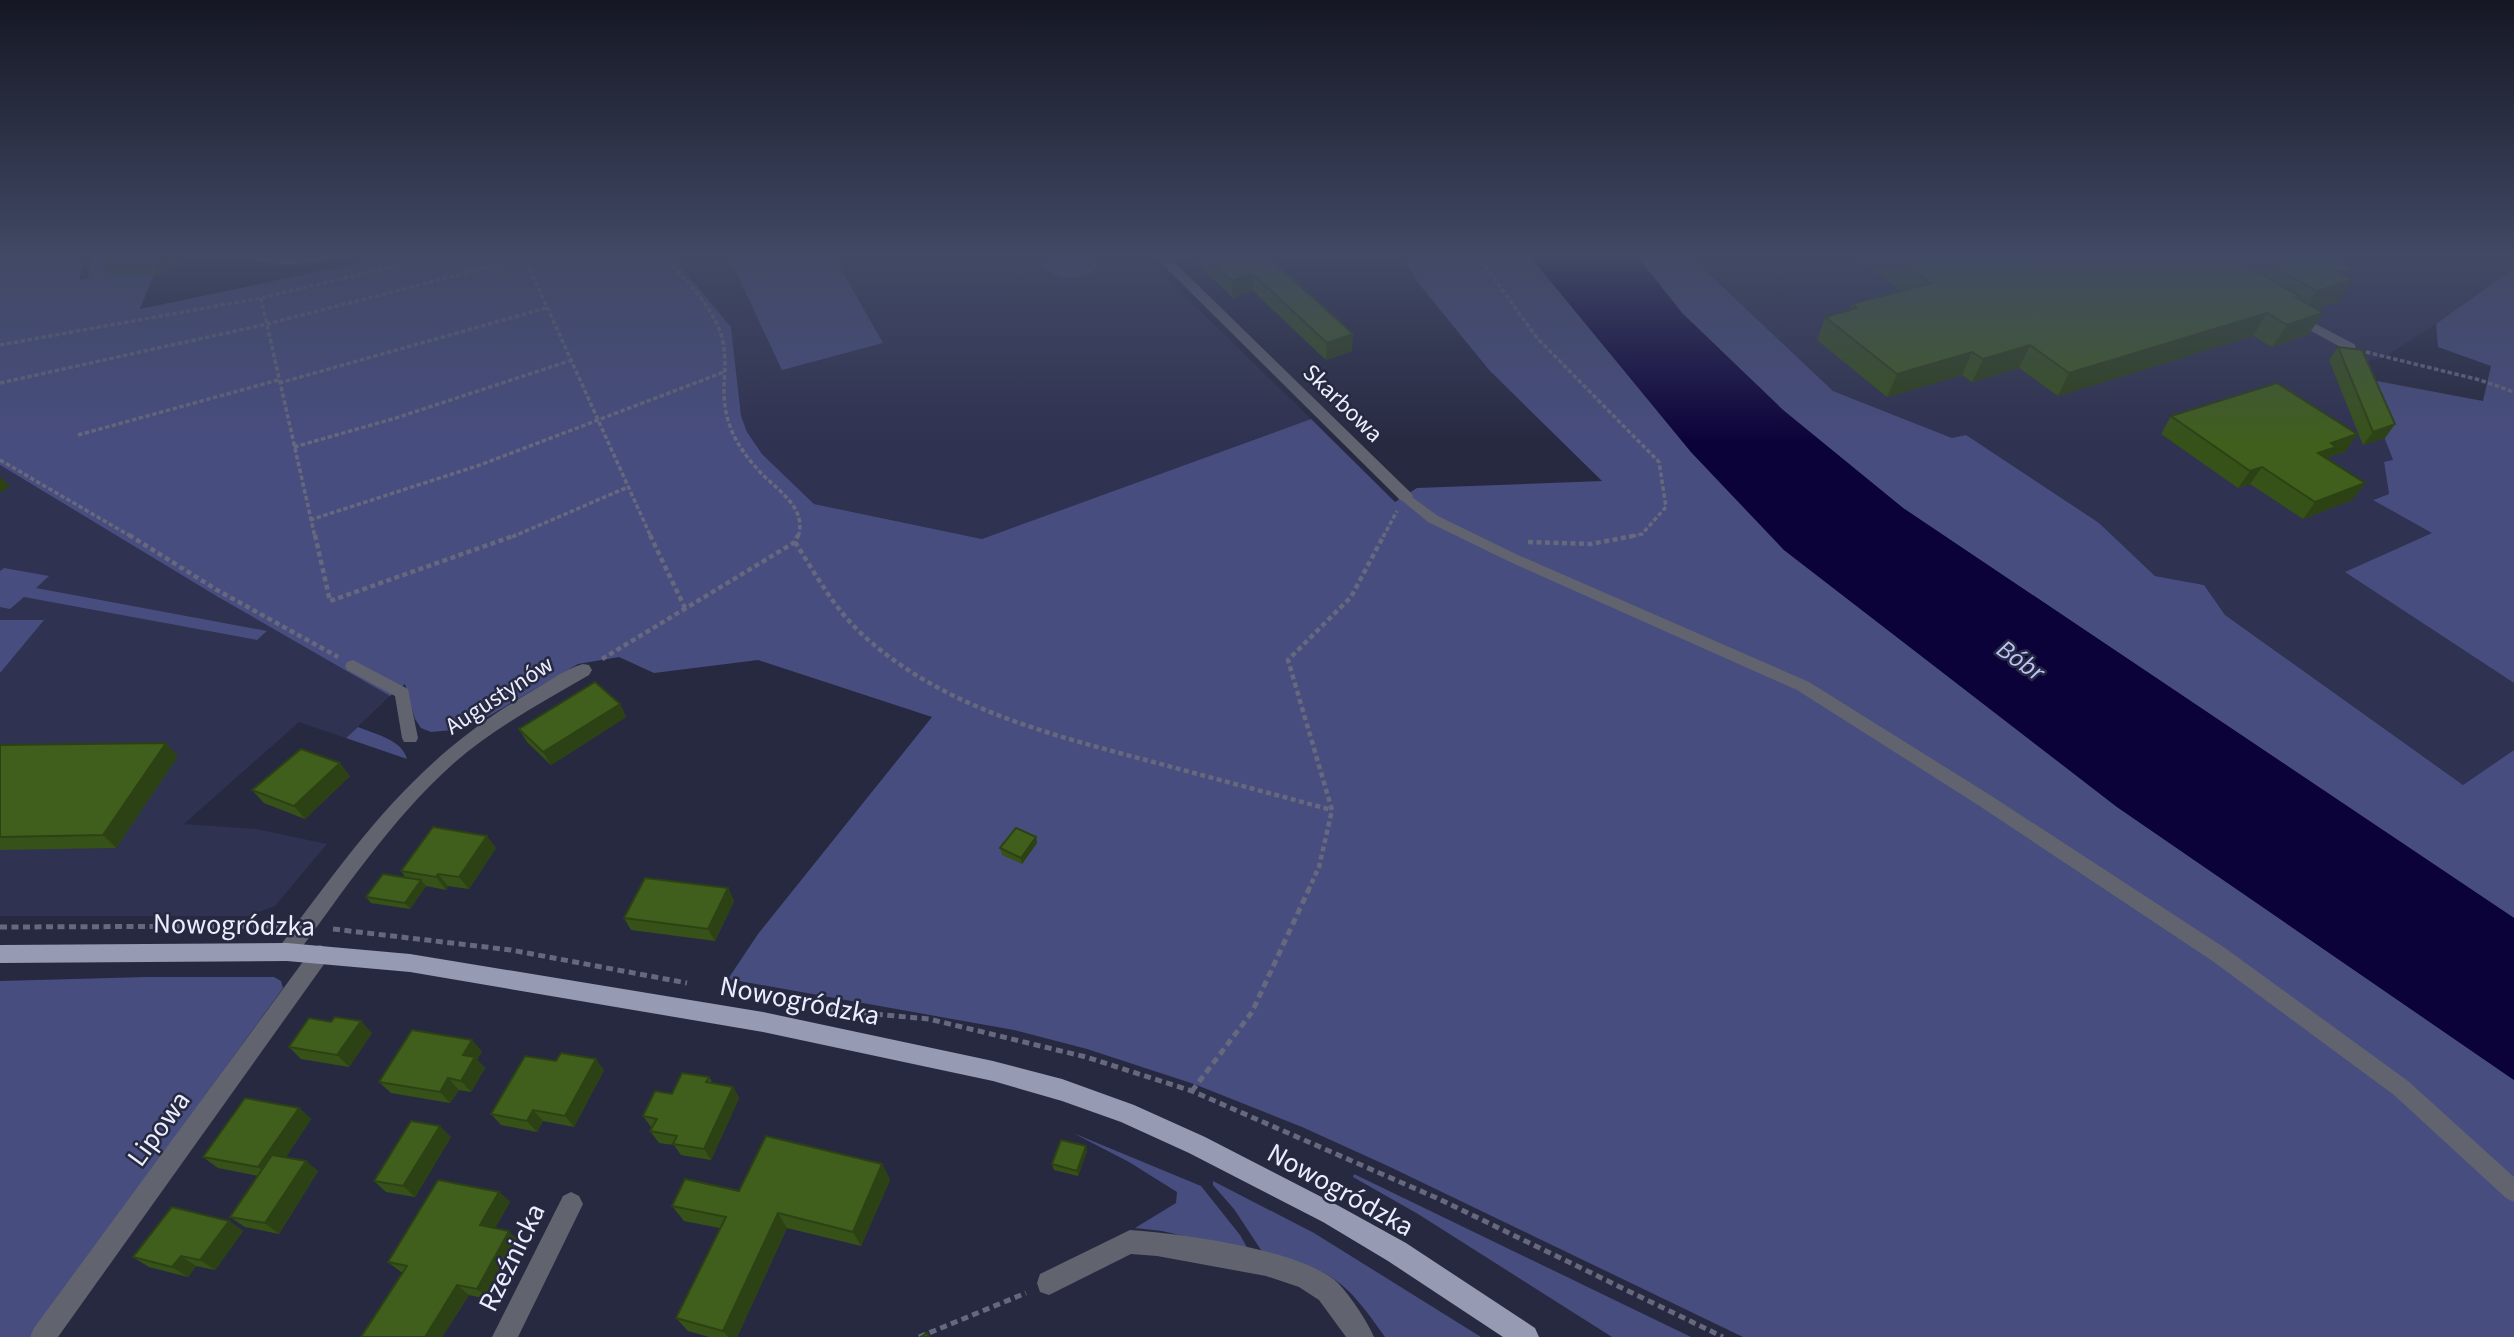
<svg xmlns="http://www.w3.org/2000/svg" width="2514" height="1337" viewBox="0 0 2514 1337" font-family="'Source Sans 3',sans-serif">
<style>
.built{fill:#2f3250}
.green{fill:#484d7f}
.water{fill:#0c023a}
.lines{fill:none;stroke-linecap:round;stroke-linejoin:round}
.path-far2{stroke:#66687d;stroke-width:3.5;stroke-dasharray:4.5 2.5;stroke-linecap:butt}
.path-far1{stroke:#66687d;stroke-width:4.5;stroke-dasharray:5 3.5;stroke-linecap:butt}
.path{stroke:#66687d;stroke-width:5;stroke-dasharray:7 4.5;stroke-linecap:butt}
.lane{fill:#61636f;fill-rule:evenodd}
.street{fill:#61636f;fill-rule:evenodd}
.primary{fill:#969ab3;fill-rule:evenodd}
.wall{fill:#375218}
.shaded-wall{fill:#2d4214}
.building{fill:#405f1c;stroke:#2d4214;stroke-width:2}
.labels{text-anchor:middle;stroke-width:5;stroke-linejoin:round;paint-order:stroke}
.street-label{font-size:24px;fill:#ebeefe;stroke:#272941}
.water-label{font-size:26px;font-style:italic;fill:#bbc3fa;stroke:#272941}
.near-street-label{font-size:28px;fill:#ebeefe;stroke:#272941}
</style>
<rect width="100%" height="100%" fill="#272941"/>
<g class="built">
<path d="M 671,255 L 1143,255 L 1311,419 L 982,539 L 814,504 L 762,454 L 747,432 L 741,417 L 731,327 Z"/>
<path d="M 1689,255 L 2514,255 L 2514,268 L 2436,324 L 2383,358 L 2356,363 L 2393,461 L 2384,463 L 2389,494 L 2374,499 L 2433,533 L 2346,572 L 2514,683 L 2514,750 L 2463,785 L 2225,615 L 2204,585 L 2155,576 L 2099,523 L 1952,438 L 1833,391 Z"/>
<path d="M 0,465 L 218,597 L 390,696 L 346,738 L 299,722 L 184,824 L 257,829 L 327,844 L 275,906 L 248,916 L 0,916 Z"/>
</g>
<g class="green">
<path d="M 0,255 L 82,255 L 80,280 L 88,278 L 92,255 L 172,255 L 154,274 L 140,309 L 397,255 L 671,255 L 731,327 L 741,416 L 747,432 L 762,454 L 814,504 L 982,539 L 1311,419 L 1395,502 L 1417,488 L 1602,481 L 1490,371 L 1419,284 L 1401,255 L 1529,255 L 1691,452 L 1784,550 L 2117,807 L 2514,1080 L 2514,1337 L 1743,1337 L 1388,1166 L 1302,1127 L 1194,1084 L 1087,1049 L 1014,1030 L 728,979 L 758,934 L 932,717 L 758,660 L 654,673 L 619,657 L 578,664 L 482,720 L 463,729 L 431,732 L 421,728 L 415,719 L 405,684 L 390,696 L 218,597 L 0,465 Z"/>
<path d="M 728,255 L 833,255 L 883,343 L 782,370 Z"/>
<path d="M 1064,255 L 1089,255 L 1096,260 L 1096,269 C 1080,280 1058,282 1044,267 L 1049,261 Z"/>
<path d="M 1636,255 L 1689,255 L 1833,391 L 1952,438 L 1966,435 L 2099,523 L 2155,576 L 2204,585 L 2225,615 L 2463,785 L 2514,750 L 2514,918 L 1903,508 L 1783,410 L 1682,313 Z"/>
<path d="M 2514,268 L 2514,683 L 2345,572 L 2432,533 L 2373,500 L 2389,494 L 2384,462 L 2393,460 L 2361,378 L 2483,401 L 2491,366 L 2438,347 L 2436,324 Z"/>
<path d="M 4,568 L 49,576 L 36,588 L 267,631 L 257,640 L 24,597 L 10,609 L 0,607 L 0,571 Z"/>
<path d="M 0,620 L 44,620 L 0,673 Z"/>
<path d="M 358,727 C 374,734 402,739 407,759 L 346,738 Z"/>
<path d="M 147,977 L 274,977 L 281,981 L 283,988 L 30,1337 L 0,1337 L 0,981 Z"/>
<path d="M 1073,1133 L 1201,1186 L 1240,1235 L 1249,1251 L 1162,1231 L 1135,1228 L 1176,1203 L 1177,1192 L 1129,1162 Z"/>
<path d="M 1354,1174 L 1691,1337 L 1612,1337 L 1418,1214 L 1353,1177 Z"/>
<path d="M 1213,1181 L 1314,1233 L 1481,1337 L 1385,1337 C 1345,1280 1332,1269 1263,1253 L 1234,1209 L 1213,1185 Z"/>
</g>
<path class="water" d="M 1529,255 L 1636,255 L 1682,313 L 1783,410 L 1903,508 L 2514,918 L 2514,1080 L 2117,807 L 1784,550 L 1691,452 Z"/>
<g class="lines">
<g class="path-far2">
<path d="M 663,255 C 684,280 713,305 722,338 C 726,353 725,370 724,386 C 723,422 736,446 760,472 C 777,490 808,508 798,537"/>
<path d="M 1477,255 L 1537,338 L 1659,462 L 1666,507 L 1642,534 L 1629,537"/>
<path d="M 524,256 L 651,537"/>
<path d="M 261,298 L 315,537"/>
<path d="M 0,345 L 261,298 L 440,255"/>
<path d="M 2366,352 L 2480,380 L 2514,392"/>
<path d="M 0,383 L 267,324 L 525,258"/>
<path d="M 279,383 L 546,308"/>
<path d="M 78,435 L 278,380"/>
<path d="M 294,447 L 396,418 L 569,361"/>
<path d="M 0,460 L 132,537"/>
<path d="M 310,520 L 480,465 L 724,372"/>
<path d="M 512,537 L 628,487"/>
<path d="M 1383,537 L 1397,511"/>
</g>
<g class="path-far1">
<path d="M 129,535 L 217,590 L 338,657"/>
<path d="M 315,535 L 330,601 L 516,535"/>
<path d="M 650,535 L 685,608"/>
<path d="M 795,542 C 816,575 835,610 864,636 C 941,706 1044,733 1142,759 C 1205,776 1269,793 1332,810"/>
<path d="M 1528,542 L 1591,544 L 1638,535"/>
<path d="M 602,659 L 795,542 L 798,535"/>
<path d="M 1308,891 L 1319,867 L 1332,810 L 1288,660 L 1351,597 L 1384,535"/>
</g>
<g class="path">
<path d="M 0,927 L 279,926"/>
<path d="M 333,929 L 511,950 L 687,983"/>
<path d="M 830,1010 L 929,1019 L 1086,1057 L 1192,1091 L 1439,1199 L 1723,1337"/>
<path d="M 1192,1091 L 1252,1012 L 1309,889"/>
<path d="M 919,1337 L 1026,1293"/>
</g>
<g class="lane">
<path d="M 244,255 L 337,255 C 319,267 262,267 244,255 Z"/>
<path d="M 2295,313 L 2354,344 L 2356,347 L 2350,351 L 2346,350 L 2291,320 L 2289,317 Z"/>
<path d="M 1405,492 L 1438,516 L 1518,555 L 1809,682 L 1990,795 L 2225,948 L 2408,1081 L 2514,1177 L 2514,1202 L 2506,1198 L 2394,1095 L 2211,960 L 1978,805 L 1797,690 L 1508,561 L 1428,522 L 1400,499 L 1398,496 Z"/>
<path d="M 353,660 L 408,689 L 418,738 L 416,742 L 404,742 L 402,738 L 395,696 L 347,670 L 345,666 L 347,662 Z"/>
</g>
<g class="street">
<path d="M 1153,255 L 1167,255 L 1410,492 L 1413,496 L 1410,500 L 1400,500 Z"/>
<path d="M 583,664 L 589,665 L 592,670 L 589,675 C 543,702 495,727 454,763 C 391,819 344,891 294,958 L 287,961 L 280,958 L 277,952 L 280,946 C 357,843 413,761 527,694 C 545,684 564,669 583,664 Z"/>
<path d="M 320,945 L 327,948 L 330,954 L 327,960 L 58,1337 L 30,1337 L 34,1328 L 313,948 Z"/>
<path d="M 571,1192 L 579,1196 L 583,1204 L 518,1337 L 492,1337 L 563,1196 Z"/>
<path d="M 1130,1230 C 1178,1233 1304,1250 1338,1283 C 1351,1297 1366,1319 1374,1337 L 1346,1337 L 1319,1300 L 1299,1287 L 1266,1276 L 1157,1256 L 1131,1254 L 1049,1295 L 1040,1292 L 1037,1283 L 1040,1274 Z"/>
</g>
<path class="primary" d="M 287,943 L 410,954 L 763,1012 L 993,1061 L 1062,1079 L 1134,1105 L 1205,1137 L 1339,1206 L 1406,1243 L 1535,1328 L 1539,1337 L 1503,1337 L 1388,1261 L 1323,1222 L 1189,1153 L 1121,1122 L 1062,1101 L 993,1081 L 763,1032 L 410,972 L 287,961 L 0,963 L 0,945 Z"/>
</g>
<g class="wall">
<path d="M 109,255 L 191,255 L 180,265 L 170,265 L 161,274 L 109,274 L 101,263 Z"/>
<path d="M 1189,255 L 1267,255 L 1266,256 L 1352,351 L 1326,360 L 1253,291 L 1233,298 Z"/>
<path d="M 1852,255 L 2390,255 L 2351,267 L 2338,302 L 2317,309 L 2323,313 L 2308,335 L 2272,347 L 2253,336 L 2058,396 L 2019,368 L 1972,382 L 1962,375 L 1887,397 L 1817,340 L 1825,317 L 1850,310 L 1852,304 L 1901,291 Z"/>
<path d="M 2338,347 L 2395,424 L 2385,438 L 2363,445 L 2329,360 Z"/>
<path d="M 2171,416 L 2357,434 L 2345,452 L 2328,457 L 2327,459 L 2365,483 L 2352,500 L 2303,519 L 2250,484 L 2238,488 L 2161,434 Z"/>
<path d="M 620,704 L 626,717 L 551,765 L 527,742 L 519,729 Z"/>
<path d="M 0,745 L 178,756 L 116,848 L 0,850 Z"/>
<path d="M 350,776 L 305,819 L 264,803 L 252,790 Z"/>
<path d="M 1036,837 L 1037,843 L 1022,864 L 1002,855 L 1000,848 Z"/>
<path d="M 496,848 L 469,889 L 448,886 L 446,890 L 426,886 L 410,909 L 371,903 L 366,897 L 406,878 L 401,871 Z"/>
<path d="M 728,888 L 734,901 L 715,941 L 631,930 L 624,918 Z"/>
<path d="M 372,1033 L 349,1067 L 301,1059 L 289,1047 Z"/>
<path d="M 482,1051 L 477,1060 L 485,1068 L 471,1092 L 459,1090 L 450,1103 L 391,1093 L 379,1082 Z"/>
<path d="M 604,1070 L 574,1127 L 543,1121 L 537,1132 L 501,1125 L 491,1114 Z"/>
<path d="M 709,1077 L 713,1084 L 733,1087 L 739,1098 L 711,1160 L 681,1155 L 674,1145 L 659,1143 L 650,1131 L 652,1128 L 643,1116 L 672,1094 Z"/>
<path d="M 299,1108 L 311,1119 L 286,1157 L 318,1171 L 279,1234 L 245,1227 L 230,1217 L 258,1176 L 218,1168 L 203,1157 Z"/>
<path d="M 451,1137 L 415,1197 L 386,1192 L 374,1181 Z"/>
<path d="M 1087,1151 L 1078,1176 L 1054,1170 L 1052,1164 Z"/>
<path d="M 882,1164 L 890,1180 L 861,1246 L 787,1228 L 737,1337 L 709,1337 L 688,1331 L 676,1318 L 720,1228 L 684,1221 L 672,1206 L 739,1191 Z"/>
<path d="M 499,1192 L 510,1202 L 495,1228 L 519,1241 L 488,1299 L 469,1295 L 442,1337 L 361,1337 L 403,1273 L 401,1272 L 388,1262 Z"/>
<path d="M 229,1221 L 243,1231 L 215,1270 L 196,1266 L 188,1277 L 149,1267 L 133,1257 Z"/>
</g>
<g class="shaded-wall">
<path d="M 161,255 L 163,255 L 170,265 L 161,274 L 154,263 Z"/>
<path d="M 174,255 L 191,255 L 180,265 Z"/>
<path d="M 966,255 L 998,255 L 967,263 Z"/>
<path d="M 2330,255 L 2390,255 L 2315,278 Z"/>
<path d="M 2353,268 L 2343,283 L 2353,280 L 2338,302 L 2303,313 L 2317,291 L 2339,272 Z"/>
<path d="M 1253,274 L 1253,291 L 1233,298 L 1232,281 Z"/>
<path d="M 2267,313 L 2253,336 L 2058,396 L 2069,373 Z"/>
<path d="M 2323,313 L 2308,335 L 2272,347 L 2287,325 Z"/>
<path d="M 1353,334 L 1352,351 L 1326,360 L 1327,343 Z"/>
<path d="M 2030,345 L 2019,368 L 1972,382 L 1983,359 Z"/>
<path d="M 1972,352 L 1962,375 L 1887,397 L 1897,374 Z"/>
<path d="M 2395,424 L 2385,438 L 2363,445 L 2373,432 Z"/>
<path d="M 2357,434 L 2345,452 L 2328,457 L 2324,464 L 2318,453 L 2331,443 Z"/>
<path d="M 2262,467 L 2250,484 L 2238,488 L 2250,471 Z"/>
<path d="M 0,476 L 10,487 L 0,493 Z"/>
<path d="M 2365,483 L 2352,500 L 2303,519 L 2315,502 Z"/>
<path d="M 620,704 L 626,717 L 551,765 L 543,752 Z"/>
<path d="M 166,743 L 178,756 L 116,848 L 103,835 Z"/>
<path d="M 340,763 L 350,776 L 305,819 L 294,806 Z"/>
<path d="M 487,836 L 496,848 L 469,889 L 459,877 Z"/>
<path d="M 1036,837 L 1037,843 L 1022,864 L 1021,858 Z"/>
<path d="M 438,874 L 448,886 L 446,890 L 436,877 Z"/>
<path d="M 421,880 L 426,886 L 410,909 L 405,903 Z"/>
<path d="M 728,888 L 734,901 L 715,941 L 708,929 Z"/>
<path d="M 361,1021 L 372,1033 L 349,1067 L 337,1055 Z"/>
<path d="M 472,1040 L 482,1051 L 477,1060 L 485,1068 L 471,1092 L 461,1081 L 463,1055 Z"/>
<path d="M 596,1059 L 604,1070 L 574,1127 L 565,1116 Z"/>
<path d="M 448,1078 L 459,1090 L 450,1103 L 440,1092 Z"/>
<path d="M 733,1087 L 739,1098 L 711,1160 L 704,1149 Z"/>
<path d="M 299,1108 L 311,1119 L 272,1178 L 258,1167 Z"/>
<path d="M 533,1110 L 543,1121 L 537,1132 L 527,1121 Z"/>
<path d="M 440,1126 L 451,1137 L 415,1197 L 403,1186 Z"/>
<path d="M 1086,1146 L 1087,1151 L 1078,1176 L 1077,1171 Z"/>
<path d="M 306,1161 L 318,1171 L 279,1234 L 265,1223 Z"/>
<path d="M 882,1164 L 890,1180 L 861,1246 L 853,1232 Z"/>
<path d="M 499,1192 L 510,1202 L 491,1235 L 480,1225 Z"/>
<path d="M 778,1213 L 787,1228 L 737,1337 L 728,1337 L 723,1331 Z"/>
<path d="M 229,1221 L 243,1231 L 215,1270 L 200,1260 Z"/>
<path d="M 509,1231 L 519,1241 L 488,1299 L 477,1289 Z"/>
<path d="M 181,1256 L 196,1266 L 188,1277 L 172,1267 Z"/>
<path d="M 457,1285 L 469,1295 L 442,1337 L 425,1337 Z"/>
</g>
<g class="building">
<path d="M 109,255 L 161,255 L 154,263 L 101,263 Z"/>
<path d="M 1206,255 L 1266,255 L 1353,334 L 1327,343 L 1253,274 L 1232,281 Z"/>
<path d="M 1891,255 L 2228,255 L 2300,296 L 2296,297 L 2323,313 L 2287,325 L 2267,313 L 2069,373 L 2030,345 L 1983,359 L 1972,352 L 1897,374 L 1825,317 L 1857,308 L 1852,304 L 1930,283 Z"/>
<path d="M 2253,255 L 2330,255 L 2353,268 L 2339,272 L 2353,280 L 2317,291 Z"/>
<path d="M 2338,347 L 2362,350 L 2395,424 L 2373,432 Z"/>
<path d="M 2277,383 L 2357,434 L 2331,443 L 2336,447 L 2318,453 L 2365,483 L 2315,502 L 2262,467 L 2250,471 L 2171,416 Z"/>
<path d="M 595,682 L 620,704 L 543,752 L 519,729 Z"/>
<path d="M 166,743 L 103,835 L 0,837 L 0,745 Z"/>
<path d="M 301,749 L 340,763 L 294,806 L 252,790 Z"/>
<path d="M 433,827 L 487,836 L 459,877 L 438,874 L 436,877 L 401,871 Z"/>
<path d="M 1016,828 L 1036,837 L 1021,858 L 1000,848 Z"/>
<path d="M 383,874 L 421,880 L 405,903 L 366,897 Z"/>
<path d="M 645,878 L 728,888 L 708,929 L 624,918 Z"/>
<path d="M 335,1017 L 361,1021 L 337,1055 L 289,1047 L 309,1018 L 331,1022 Z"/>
<path d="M 412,1030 L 472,1040 L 463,1055 L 475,1057 L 461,1081 L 448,1078 L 440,1092 L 379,1082 Z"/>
<path d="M 561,1053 L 596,1059 L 565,1116 L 533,1110 L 527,1121 L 491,1114 L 525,1056 L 556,1061 Z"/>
<path d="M 682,1073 L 709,1077 L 706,1082 L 733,1087 L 704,1149 L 673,1144 L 677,1136 L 650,1131 L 657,1119 L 643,1116 L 655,1091 L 672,1094 Z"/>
<path d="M 245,1098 L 299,1108 L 258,1167 L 203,1157 Z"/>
<path d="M 411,1121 L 440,1126 L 403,1186 L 374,1181 Z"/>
<path d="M 766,1136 L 882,1164 L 853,1232 L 778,1213 L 723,1331 L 676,1318 L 726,1217 L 672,1206 L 685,1179 L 739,1191 Z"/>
<path d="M 1061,1140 L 1086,1146 L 1077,1171 L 1052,1164 Z"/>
<path d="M 272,1155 L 306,1161 L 265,1223 L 230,1217 Z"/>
<path d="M 438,1180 L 499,1192 L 480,1225 L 509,1231 L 477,1289 L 457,1285 L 425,1337 L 361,1337 L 407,1266 L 388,1262 Z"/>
<path d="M 172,1207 L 229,1221 L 200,1260 L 181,1256 L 172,1267 L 133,1257 Z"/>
<path d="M 927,1333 L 929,1337 L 921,1337 Z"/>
</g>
<linearGradient id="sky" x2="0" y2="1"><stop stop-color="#151724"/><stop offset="0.58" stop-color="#414965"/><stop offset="1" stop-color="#414965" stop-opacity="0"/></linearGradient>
<rect width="2514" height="443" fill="url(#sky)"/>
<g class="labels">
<g class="street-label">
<text transform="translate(1343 403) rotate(44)" y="8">Skarbowa</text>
<text transform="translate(499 695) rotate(-33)" y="8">Augustynów</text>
</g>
<g class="water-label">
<text transform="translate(2021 660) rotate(35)" y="9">Bóbr</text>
</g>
<g class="near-street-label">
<text transform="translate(234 924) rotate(1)" y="10">Nowogródzka</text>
<text transform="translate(800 1000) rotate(11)" y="10">Nowogródzka</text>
<text transform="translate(158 1128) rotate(-54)" y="10">Lipowa</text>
<text transform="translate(1341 1189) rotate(29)" y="10">Nowogródzka</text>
<text transform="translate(511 1257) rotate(-64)" y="10">Rzeźnicka</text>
</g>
</g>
</svg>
